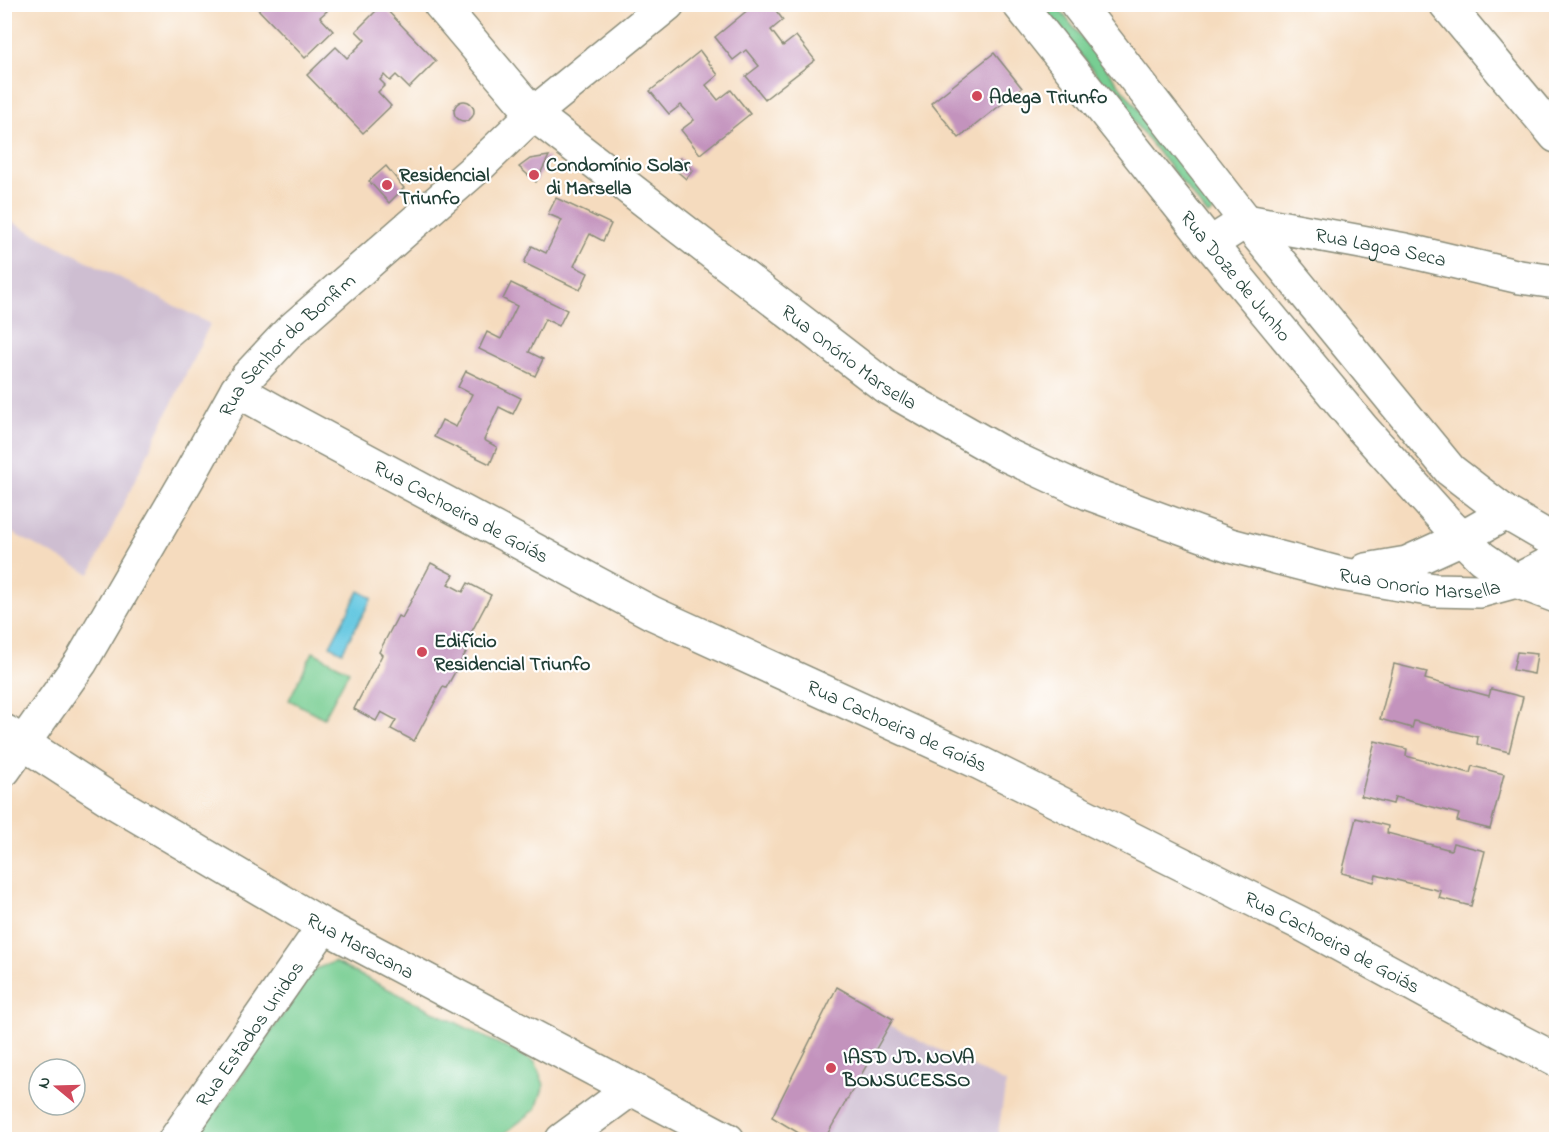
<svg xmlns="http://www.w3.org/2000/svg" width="1561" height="1144" viewBox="0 0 1561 1144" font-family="'Indie Flower',sans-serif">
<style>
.industrial{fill:#cebed1}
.green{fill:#78ce93;stroke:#4c8664;stroke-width:1.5}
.water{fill:#63c7e1;stroke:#41828a;stroke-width:1.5}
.building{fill:#c393bd}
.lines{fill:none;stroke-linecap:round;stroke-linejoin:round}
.minor-casing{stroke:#8a8c79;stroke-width:36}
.tertiary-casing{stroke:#8a8c79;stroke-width:36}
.minor{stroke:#fff;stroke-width:33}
.tertiary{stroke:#fff;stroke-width:33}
.poi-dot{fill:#d1495b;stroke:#fff;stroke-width:2}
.labels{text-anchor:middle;stroke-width:4.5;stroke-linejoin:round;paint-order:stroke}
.poi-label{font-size:20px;font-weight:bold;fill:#1f3d34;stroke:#fff;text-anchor:start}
.street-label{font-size:20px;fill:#1f3d34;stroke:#fff}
</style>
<rect width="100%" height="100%" fill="#fff"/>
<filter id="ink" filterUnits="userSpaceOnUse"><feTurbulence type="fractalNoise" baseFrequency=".0167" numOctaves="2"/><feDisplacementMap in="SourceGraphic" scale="12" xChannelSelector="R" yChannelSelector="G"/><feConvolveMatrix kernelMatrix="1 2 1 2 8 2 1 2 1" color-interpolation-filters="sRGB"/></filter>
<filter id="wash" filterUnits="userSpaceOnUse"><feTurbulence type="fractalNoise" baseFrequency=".008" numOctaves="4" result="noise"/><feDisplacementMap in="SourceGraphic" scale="24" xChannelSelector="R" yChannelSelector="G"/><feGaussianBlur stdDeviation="1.35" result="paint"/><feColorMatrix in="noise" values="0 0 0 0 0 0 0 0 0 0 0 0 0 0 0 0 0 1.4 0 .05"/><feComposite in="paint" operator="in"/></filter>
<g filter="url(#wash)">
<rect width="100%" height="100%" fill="#f5dbbe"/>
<g class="industrial">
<path d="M 4,218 L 210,324 L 90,574 L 5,529 Z"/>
<path d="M 881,1021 L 1006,1083 L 997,1139 L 808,1140 Z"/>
</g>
<g class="green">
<path d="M 1041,5 L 1056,5 L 1217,209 L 1208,215 Z"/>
<path d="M 313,652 L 349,671 L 324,718 L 289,700 Z"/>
<path d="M 334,962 L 535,1062 L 544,1085 L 536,1109 L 497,1139 L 196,1139 L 315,969 Z"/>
</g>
<path class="water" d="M 359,591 L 372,598 L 342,652 L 330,646 Z"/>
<g id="blocks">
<g class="building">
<path d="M 253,4 L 321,4 L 327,11 L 320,17 L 333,31 L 305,58 Z"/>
<path d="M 755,4 L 771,4 L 783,20 L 771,30 L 783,46 L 796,36 L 815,60 L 765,99 L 746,76 L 759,66 L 746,50 L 733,60 L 715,37 Z"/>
<path d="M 382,5 L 436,61 L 409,88 L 396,75 L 390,81 L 384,75 L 380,80 L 385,85 L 378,92 L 391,106 L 363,133 L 307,75 L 336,47 L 347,58 L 365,40 L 356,31 Z"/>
<path d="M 700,51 L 718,75 L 706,85 L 718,100 L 731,90 L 750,114 L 700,154 L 681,130 L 694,120 L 691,116 L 681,105 L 669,114 L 650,91 Z"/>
<path d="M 994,53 L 1022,88 L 959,138 L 931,103 Z"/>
<circle cx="464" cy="111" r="10"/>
<path d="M 549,156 L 536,182 L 519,167 L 530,159 Z"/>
<path d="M 680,158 L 693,170 L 686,179 L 672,167 Z"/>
<path d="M 386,166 L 404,188 L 389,203 L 369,181 Z"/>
<path d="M 556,198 L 611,224 L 603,241 L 590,234 L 574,266 L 588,273 L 580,290 L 524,263 L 532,246 L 546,253 L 554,237 L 562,220 L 548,214 Z"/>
<path d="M 511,283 L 567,310 L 559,326 L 545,319 L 537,336 L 529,352 L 543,359 L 535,376 L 479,349 L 487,332 L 501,339 L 505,331 L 517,306 L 503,299 Z"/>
<path d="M 466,371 L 521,398 L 513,414 L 499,407 L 484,440 L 497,447 L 490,464 L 434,437 L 442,420 L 456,427 L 460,419 L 472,394 L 458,387 Z"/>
<path d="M 431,563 L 454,575 L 448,584 L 463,592 L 468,583 L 491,595 L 462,650 L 466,652 L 446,688 L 443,687 L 414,741 L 391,729 L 396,720 L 381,712 L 376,721 L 354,709 L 382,655 L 379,652 L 398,616 L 402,618 Z"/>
<path d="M 1517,652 L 1537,654 L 1534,674 L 1513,670 Z"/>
<path d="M 1394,664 L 1427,672 L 1425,679 L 1489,696 L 1491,689 L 1523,697 L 1509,752 L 1477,744 L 1478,737 L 1414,721 L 1412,728 L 1380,719 Z"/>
<path d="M 1375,741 L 1407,749 L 1406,756 L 1470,773 L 1472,766 L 1504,774 L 1490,829 L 1457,821 L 1459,814 L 1395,797 L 1393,804 L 1361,796 Z"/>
<path d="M 1356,818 L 1388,826 L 1387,833 L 1451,850 L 1453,843 L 1485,851 L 1471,906 L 1439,898 L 1441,891 L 1376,875 L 1374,882 L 1342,873 Z"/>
<path d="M 837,987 L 893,1019 L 824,1140 L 810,1140 L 772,1117 Z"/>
</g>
</g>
</g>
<g filter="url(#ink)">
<use href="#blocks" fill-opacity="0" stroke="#8a8c79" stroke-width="1.5"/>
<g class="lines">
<g class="minor-casing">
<g id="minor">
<path id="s1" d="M 440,4 L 533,114 L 886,387 L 1000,452 L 1088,493 L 1230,545 L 1341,574 L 1434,590 L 1479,591 L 1516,581 L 1556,560"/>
<path d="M 1446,4 L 1556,136"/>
<path id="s2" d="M 1210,244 L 1246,221 L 1405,250 L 1520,277 L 1556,282"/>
<path id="s3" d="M 237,390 L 278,413 L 652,613 L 980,763 L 1300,923 L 1460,1010 L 1556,1060"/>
<path d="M 1366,570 L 1407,563 L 1462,538 L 1506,513"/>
<path id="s4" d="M 6,732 L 114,802 L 324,926 L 728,1140"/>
<path id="s5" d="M 4,770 L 81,662 L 192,471 L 237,390 L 247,377 L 289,332 L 481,164 L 533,114 L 668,4"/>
<path id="s6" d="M 175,1140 L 324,926"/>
<path d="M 562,1140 L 631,1089"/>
</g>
</g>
<g class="tertiary-casing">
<g id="tertiary">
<path id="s7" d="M 1019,4 L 1210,244 L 1362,428 L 1450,526 L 1482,558 L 1516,581 L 1556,596"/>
<path d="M 1077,4 L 1246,221 L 1450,470 L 1506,513 L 1556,542"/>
</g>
</g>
<use href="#minor" class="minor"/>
<use href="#tertiary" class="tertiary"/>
</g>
</g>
<g class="poi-dot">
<circle cx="977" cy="96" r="6"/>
<circle cx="534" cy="175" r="6"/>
<circle cx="387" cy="185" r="6"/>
<circle cx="422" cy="652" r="6"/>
<circle cx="831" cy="1068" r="6"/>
</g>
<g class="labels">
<g class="poi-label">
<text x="989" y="103">Adega Triunfo</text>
<text x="546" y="171">Condomínio Solar<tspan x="546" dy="23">di Marsella</tspan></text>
<text x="399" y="181">Residencial<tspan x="399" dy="23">Triunfo</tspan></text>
<text x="434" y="647">Edifício<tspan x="434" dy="23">Residencial Triunfo</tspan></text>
<text x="843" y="1063">IASD JD. NOVA<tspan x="843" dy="23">BONSUCESSO</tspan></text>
</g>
<g class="street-label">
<text dy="7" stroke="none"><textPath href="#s2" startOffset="180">Rua Lagoa Seca</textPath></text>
<text dy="7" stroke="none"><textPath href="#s7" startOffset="348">Rua Doze de Junho</textPath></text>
<text dy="7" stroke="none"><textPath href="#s5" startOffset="513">Rua Senhor do Bonfim</textPath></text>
<text dy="7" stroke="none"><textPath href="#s1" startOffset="543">Rua Onório Marsella</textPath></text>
<text dy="7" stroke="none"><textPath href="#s3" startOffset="255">Rua Cachoeira de Goiás</textPath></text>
<text dy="7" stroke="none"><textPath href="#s1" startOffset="1164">Rua Onorio Marsella</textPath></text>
<text dy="7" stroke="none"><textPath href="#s3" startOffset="741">Rua Cachoeira de Goiás</textPath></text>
<text dy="7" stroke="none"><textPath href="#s3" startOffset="1227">Rua Cachoeira de Goiás</textPath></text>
<text dy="7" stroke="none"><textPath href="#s4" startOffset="414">Rua Maracana</textPath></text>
<text dy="7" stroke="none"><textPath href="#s6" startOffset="130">Rua Estados Unidos</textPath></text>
</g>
</g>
<rect width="1561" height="1144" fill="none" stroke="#fff" stroke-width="24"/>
<g transform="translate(57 1087) rotate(289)"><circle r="28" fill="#ffffff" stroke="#a5b1ae" stroke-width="1.5"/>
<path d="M0-4.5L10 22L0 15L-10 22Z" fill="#d1495b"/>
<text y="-9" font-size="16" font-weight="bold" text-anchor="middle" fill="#1f3d34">N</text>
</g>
</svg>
